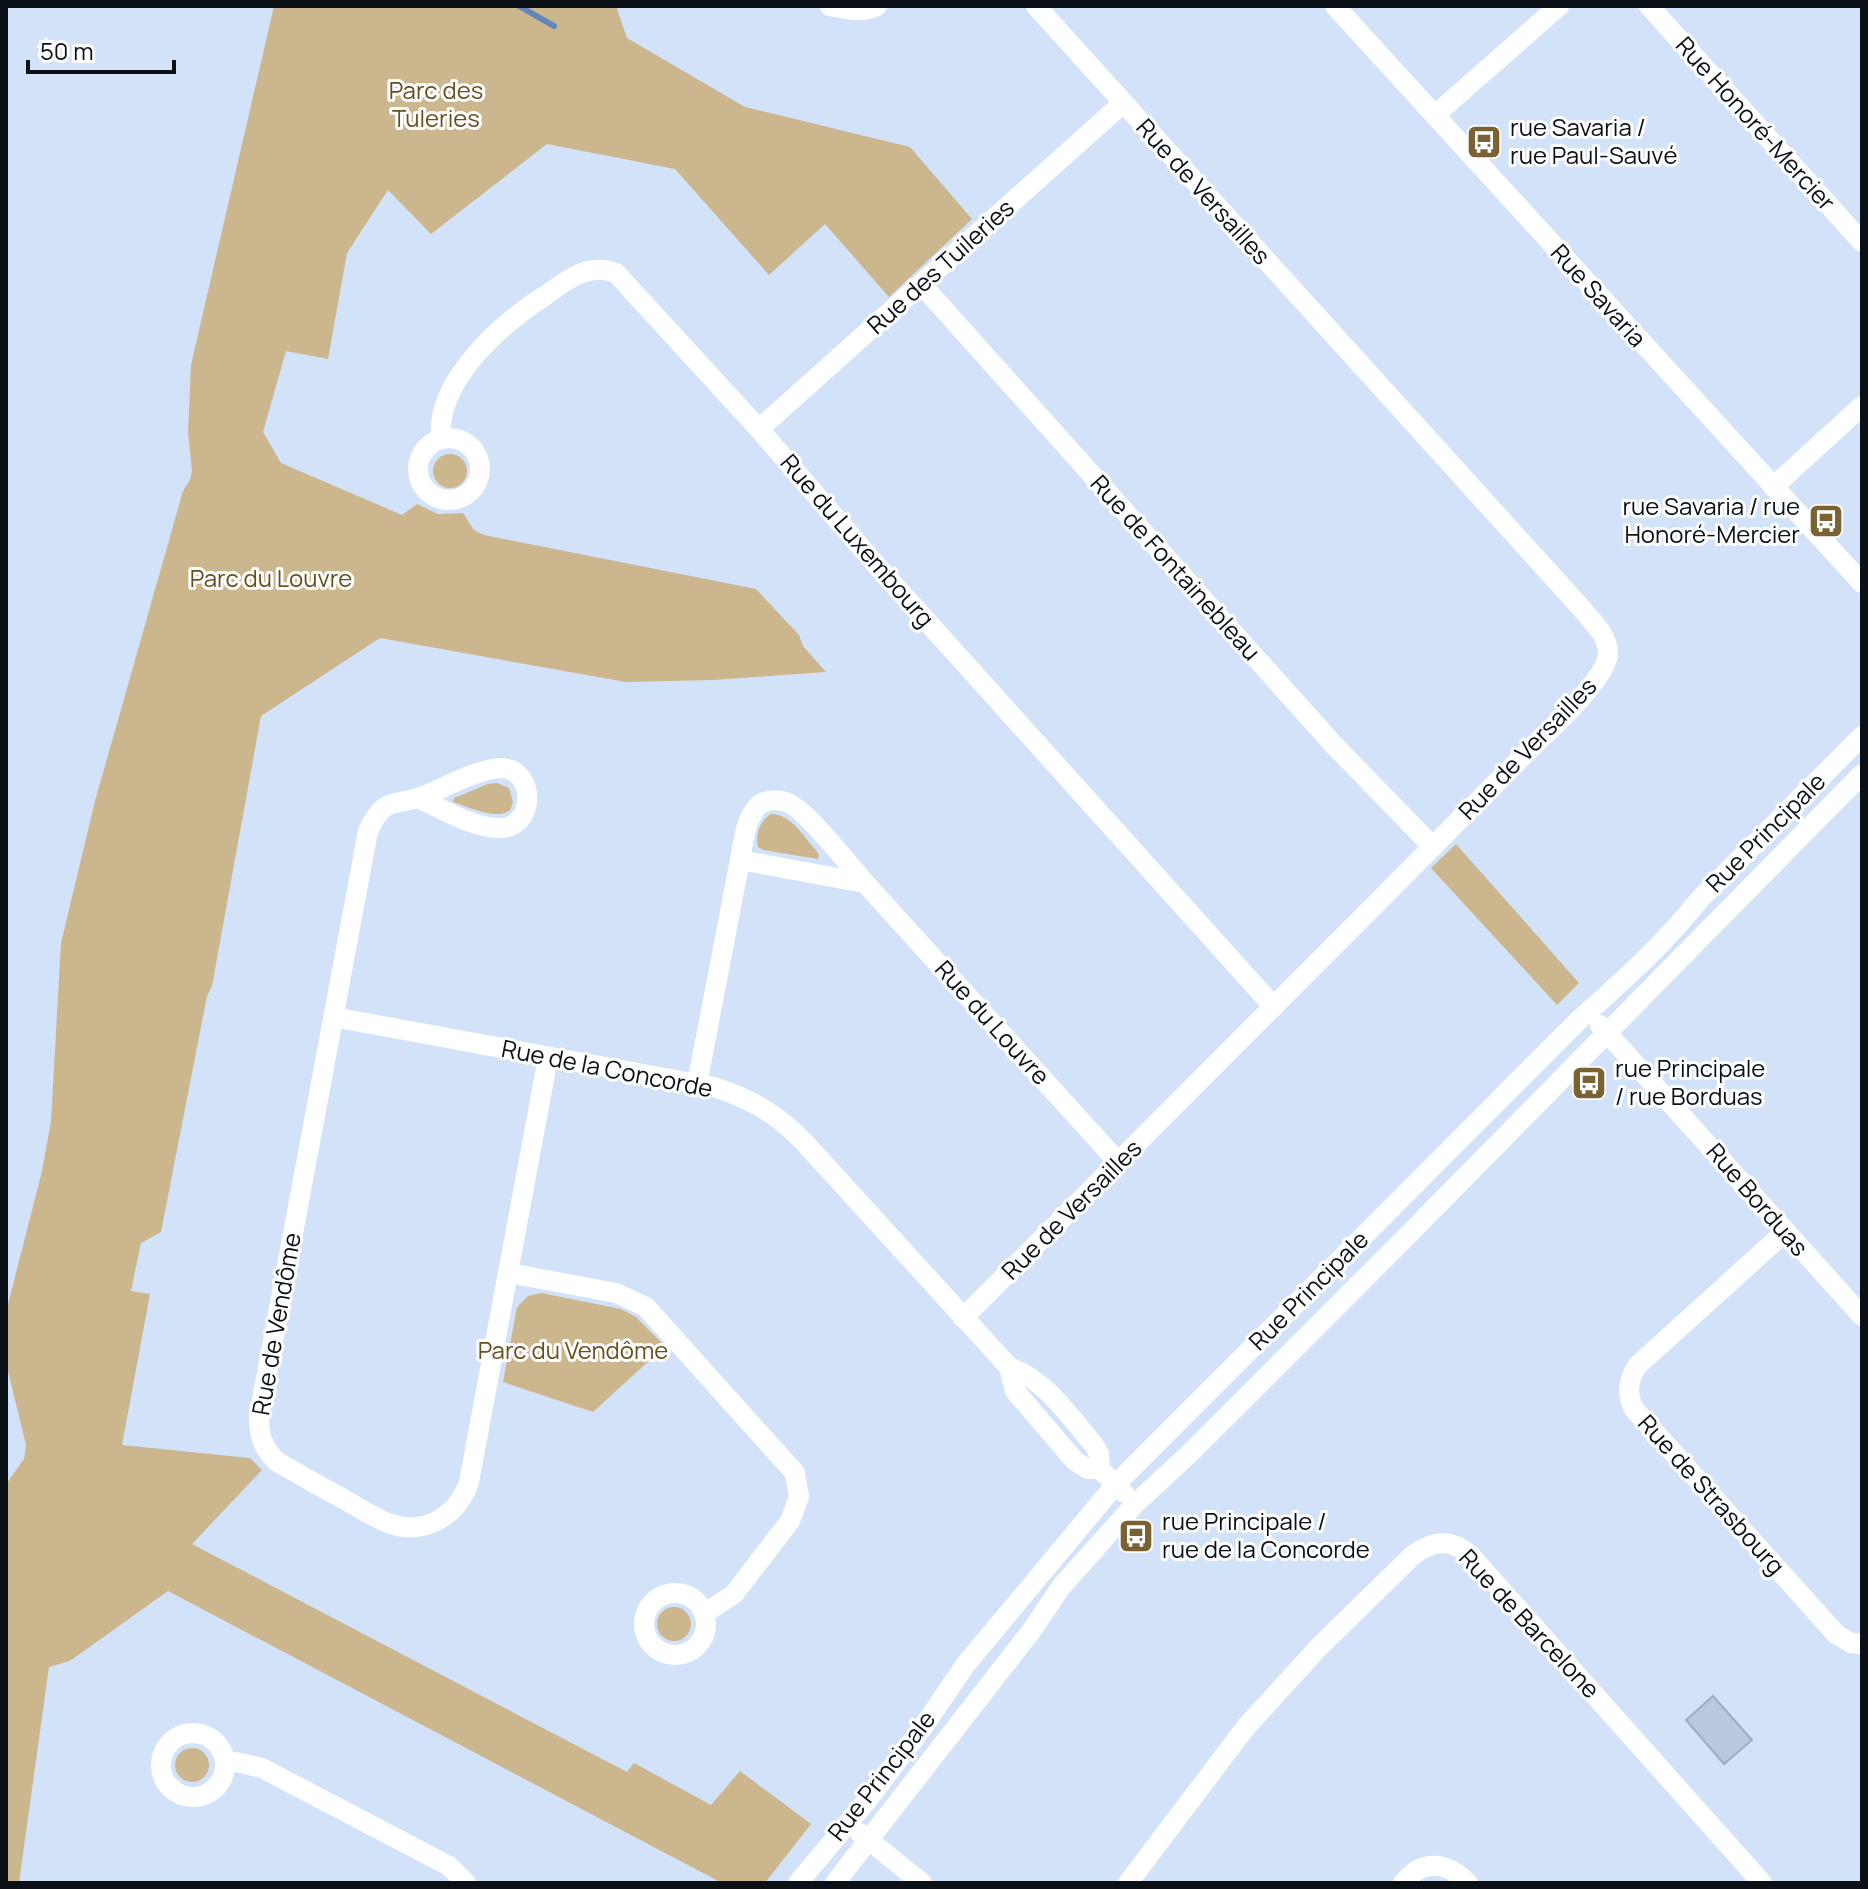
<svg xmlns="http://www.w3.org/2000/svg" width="1868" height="1889" viewBox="0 0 1868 1889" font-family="Manrope,sans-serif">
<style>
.green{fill:#ccb68d}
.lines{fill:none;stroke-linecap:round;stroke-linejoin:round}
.stream{stroke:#6086ba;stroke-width:6}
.building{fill:#b8c8de;stroke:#9eadc3;stroke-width:2}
.minor{stroke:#fff;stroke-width:20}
.labels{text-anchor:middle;stroke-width:6;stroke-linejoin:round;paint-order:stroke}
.park-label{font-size:24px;fill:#675020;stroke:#fff}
.street-label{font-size:24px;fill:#0b1017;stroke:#fff}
.poi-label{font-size:24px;fill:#0b1017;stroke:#fff;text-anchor:start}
</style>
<rect width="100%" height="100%" fill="#d2e2f9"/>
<g class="green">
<path d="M 274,6 L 616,6 L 627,38 L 745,107 L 910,147 L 972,219 L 889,297 L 825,224 L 769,275 L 675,169 L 547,144 L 431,234 L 388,190 L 347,253 L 328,359 L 286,351 L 263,432 L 281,463 L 402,515 L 417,504 L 438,514 L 463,513 L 474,530 L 484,535 L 756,589 L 799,635 L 803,646 L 826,672 L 713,680 L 626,682 L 380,638 L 261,716 L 212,986 L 207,996 L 161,1232 L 141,1243 L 131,1291 L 150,1294 L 122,1445 L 250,1458 L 262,1470 L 192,1544 L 627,1772 L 634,1763 L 711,1805 L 740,1771 L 811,1824 L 765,1883 L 722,1883 L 168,1591 L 70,1661 L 49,1667 L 19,1883 L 6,1883 L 6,1484 L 24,1459 L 26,1445 L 6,1363 L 6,1312 L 42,1171 L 51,1121 L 61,943 L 95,801 L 183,491 L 190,480 L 192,471 L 188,432 L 191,365 Z"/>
<circle cx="450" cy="471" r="17"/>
<path d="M 497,783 L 509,788 L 513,802 L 510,810 C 496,821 470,807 453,802 L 454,798 L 488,784 Z"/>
<path d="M 771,814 C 791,814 803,836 816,850 L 819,855 L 818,859 L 763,850 L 758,847 C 755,835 760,820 771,814 Z"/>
<path d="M 1456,844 L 1579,983 L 1557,1005 L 1431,868 Z"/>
<path d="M 541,1293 L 621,1309 L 636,1317 L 665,1346 L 593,1412 L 503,1382 L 517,1307 L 528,1296 Z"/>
<circle cx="674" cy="1624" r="17"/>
<circle cx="192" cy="1765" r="17"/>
</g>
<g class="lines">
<path class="stream" d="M 519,6 L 554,26"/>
</g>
<path class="building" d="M 1713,1696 L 1752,1740 L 1724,1764 L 1686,1720 Z"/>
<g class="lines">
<g class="minor">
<path d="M 830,6 C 846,9 862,14 877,6"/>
<path d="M 1335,6 L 1862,583"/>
<path d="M 1649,6 L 1862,242"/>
<path d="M 1435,115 L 1559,6"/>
<path d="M 922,285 L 1333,744 L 1433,847"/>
<path d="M 759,429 L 1123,103"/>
<circle cx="449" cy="469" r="31"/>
<path d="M 441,439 C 435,382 500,325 543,297 C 566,281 587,262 616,273 L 759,429 L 878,567 L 1274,1007"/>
<path d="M 1773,487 L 1862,406"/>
<path d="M 418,798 C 442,809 471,827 498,828 C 536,830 537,769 501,768 C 481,768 445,787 426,795 C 395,808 386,793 368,831 L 259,1416 C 259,1436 262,1446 276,1461 C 300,1475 323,1488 347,1501 C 361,1509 376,1519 391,1524 C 427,1536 458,1514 469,1482 L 548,1058"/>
<path d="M 740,860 C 743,844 745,820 757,807 C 765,798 782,799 792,805 C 812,817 848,864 865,883"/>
<path d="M 333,1017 L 714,1087 C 751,1099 777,1114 804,1142 L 1009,1367 C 1046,1380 1069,1416 1094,1445 L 1099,1454 L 1100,1469 L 1124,1493"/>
<path d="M 1600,1025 L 1862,1316"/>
<path d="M 697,1084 L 740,860 L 865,883 L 1119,1163"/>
<path d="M 1785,1232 L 1638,1365 C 1628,1379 1626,1393 1634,1409 L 1836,1634 L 1851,1643 L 1862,1644"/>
<path d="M 509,1273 L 616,1293 L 646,1307 L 795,1473 L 799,1497 L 790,1521 L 734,1594 L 705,1613"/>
<path d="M 963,1318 L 1519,760 C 1539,739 1610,678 1608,652 C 1607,634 1593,623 1583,610 L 1036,6"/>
<path d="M 1009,1367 L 1015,1391 L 1075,1461 L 1088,1469 L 1100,1469"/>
<circle cx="675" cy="1624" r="31"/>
<circle cx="193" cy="1765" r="32"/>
<path d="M 225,1763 L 236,1762 L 262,1768 L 449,1866 L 466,1883"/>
<path d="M 860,1833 L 922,1883"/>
<path d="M 798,1883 L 869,1798 L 923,1727 L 966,1664 L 1116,1484 L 1580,1019 C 1623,981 1664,944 1700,899 L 1862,736"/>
<path d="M 835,1883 L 1032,1630 L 1061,1587 L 1135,1504 L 1188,1455 L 1407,1236 L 1862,774"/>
<path d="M 1128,1883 L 1246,1727 L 1319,1647 L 1412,1556 C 1432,1541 1449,1537 1470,1555 L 1762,1883"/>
<path d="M 1403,1883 C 1423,1858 1447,1862 1468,1883"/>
</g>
</g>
<defs>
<g id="bus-square" transform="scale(1.8)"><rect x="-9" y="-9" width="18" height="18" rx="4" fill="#7b6233" stroke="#fff"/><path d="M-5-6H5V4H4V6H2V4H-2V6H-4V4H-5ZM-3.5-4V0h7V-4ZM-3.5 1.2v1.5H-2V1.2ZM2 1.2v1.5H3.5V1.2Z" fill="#fff"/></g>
</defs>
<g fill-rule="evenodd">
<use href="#bus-square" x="1484" y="142"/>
<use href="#bus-square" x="1826" y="521"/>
<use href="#bus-square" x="1589" y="1083"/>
<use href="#bus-square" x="1136" y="1536"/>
</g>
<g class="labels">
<g class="park-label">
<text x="436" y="99">Parc des<tspan x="436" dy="28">Tuleries</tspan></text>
<text x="271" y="587">Parc du Louvre</text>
<text x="573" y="1359">Parc du Vendôme</text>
</g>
<g class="street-label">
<text transform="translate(1755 124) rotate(48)" y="8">Rue Honoré-Mercier</text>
<text transform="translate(1203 192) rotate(48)" y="8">Rue de Versailles</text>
<text transform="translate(941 267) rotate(-42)" y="8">Rue des Tuileries</text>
<text transform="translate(1598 296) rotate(48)" y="8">Rue Savaria</text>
<text transform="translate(857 541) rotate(49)" y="8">Rue du Luxembourg</text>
<text transform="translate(1175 568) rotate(48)" y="8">Rue de Fontainebleau</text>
<text transform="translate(1528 749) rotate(-46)" y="8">Rue de Versailles</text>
<text transform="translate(1766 833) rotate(-45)" y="8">Rue Principale</text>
<text transform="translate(992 1023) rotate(48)" y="8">Rue du Louvre</text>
<text transform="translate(607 1069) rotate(11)" y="8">Rue de la Concorde</text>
<text transform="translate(1757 1200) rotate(49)" y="8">Rue Borduas</text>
<text transform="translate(1072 1210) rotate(-45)" y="8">Rue de Versailles</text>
<text transform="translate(1309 1291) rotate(-45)" y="8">Rue Principale</text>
<text transform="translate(277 1324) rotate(-80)" y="8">Rue de Vendôme</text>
<text transform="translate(1711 1495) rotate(48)" y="8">Rue de Strasbourg</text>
<text transform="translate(1529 1624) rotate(47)" y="8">Rue de Barcelone</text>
<text transform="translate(882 1776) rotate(-52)" y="8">Rue Principale</text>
</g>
<g class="poi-label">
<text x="1510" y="136">rue Savaria /<tspan x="1510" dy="28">rue Paul-Sauvé</tspan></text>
<text x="1800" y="515" text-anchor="end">rue Savaria / rue<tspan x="1800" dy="28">Honoré-Mercier</tspan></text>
<text x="1615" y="1077">rue Principale<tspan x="1615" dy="28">/ rue Borduas</tspan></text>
<text x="1162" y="1530">rue Principale /<tspan x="1162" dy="28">rue de la Concorde</tspan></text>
</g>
</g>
<rect width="1868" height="1889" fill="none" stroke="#0b1017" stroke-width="16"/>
<path d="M28 60v12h146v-12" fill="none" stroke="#0b1017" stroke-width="4"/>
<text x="40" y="60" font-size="24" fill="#0b1017" stroke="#ffffff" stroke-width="6" paint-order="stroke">50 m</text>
</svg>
